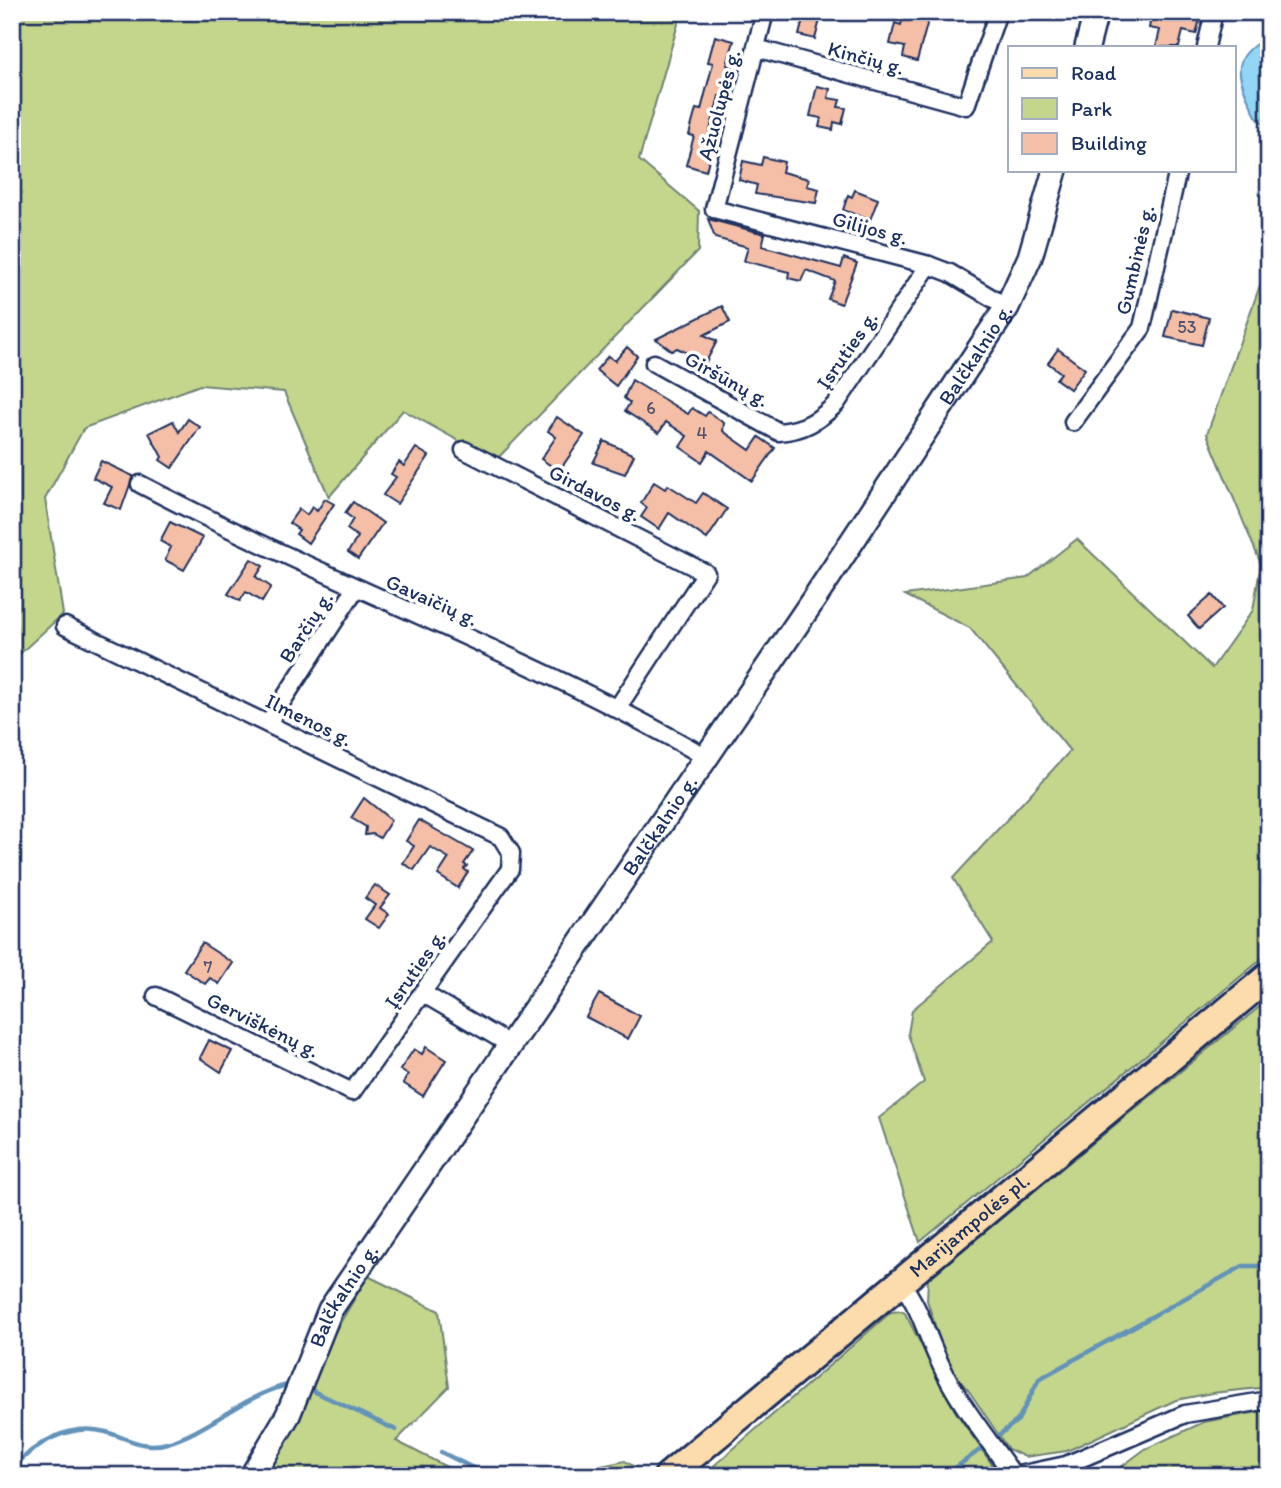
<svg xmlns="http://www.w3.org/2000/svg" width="1281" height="1488" viewBox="0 0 1281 1488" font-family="Itim,sans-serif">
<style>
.green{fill:#c3d68c;stroke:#6f8275;stroke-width:2}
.water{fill:#93d5f5;stroke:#6393b9;stroke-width:2}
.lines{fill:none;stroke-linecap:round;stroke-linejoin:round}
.stream{stroke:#6393b9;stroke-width:4.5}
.building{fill:#f4bea7;stroke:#1b2f5e;stroke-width:2}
.street-casing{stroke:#1b2f5e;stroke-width:21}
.secondary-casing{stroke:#1b2f5e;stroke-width:28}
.primary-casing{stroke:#1b2f5e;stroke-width:32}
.street{stroke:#fff;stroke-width:16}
.secondary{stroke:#fff;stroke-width:23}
.primary{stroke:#fcdcac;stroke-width:26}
.labels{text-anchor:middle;stroke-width:7;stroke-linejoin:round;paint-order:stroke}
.number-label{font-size:18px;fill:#515370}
.street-label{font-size:21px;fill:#1b2f5e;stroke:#fff}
</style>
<rect width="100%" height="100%" fill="#fff"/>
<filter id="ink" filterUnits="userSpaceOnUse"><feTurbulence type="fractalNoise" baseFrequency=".0143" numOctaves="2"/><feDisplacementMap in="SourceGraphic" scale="14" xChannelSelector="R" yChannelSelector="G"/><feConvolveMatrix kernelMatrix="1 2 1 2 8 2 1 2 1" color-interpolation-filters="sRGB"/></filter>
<g filter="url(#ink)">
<g class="green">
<path d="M 12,12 L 678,12 L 680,17 L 639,160 L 699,211 L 698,251 L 495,461 L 403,410 L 329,497 L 284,392 L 200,385 L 84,428 L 45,499 L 63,614 L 12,661 Z"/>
<path d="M 1269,260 L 1269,953 L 920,1242 L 879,1118 L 924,1082 L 908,1034 L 912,1010 L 993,942 L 953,878 L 1070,751 L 970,628 L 905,595 L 1027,578 L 1077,539 L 1212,668 L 1253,610 L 1261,564 L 1207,434 Z"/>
<path d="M 1269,999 L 1269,1387 L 1212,1393 L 1176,1400 L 1067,1451 L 1025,1457 L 1008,1449 L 969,1391 L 948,1367 L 927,1300 L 928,1278 Z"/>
<path d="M 368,1276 L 439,1311 L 449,1387 L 396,1441 L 464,1476 L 262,1476 L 280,1452 L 311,1372 Z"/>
<path d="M 901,1311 L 905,1313 L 955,1411 L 1000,1476 L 702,1476 L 891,1312 Z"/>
<path d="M 1269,1410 L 1269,1476 L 1109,1476 L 1145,1449 L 1204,1422 Z"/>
<path d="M 625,1461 L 638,1469 L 631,1476 L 553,1476 Z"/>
</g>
<path class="water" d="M 1264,39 L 1269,39 L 1269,126 C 1256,122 1254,112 1249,101 C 1236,72 1233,57 1264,39 Z"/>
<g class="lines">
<g class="stream">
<path d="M 311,1390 L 396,1430"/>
<path d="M 999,1435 L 1018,1420 L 1039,1379 L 1243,1266 L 1269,1266"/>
<path d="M 441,1452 L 489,1476"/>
<path d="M 12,1470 C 34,1443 70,1422 106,1432 C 127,1438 144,1450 167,1443 C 209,1431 241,1397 287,1385"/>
<path d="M 536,1476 L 610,1472 L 617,1476"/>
<path d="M 944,1476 L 981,1449"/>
</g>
</g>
<g class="building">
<path d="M 805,12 L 822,12 L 815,39 L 799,35 Z"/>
<path d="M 904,12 L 929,17 L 917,61 L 903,57 L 905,47 L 890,44 L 895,23 L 901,25 Z"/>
<path d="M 1152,12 L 1183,19 L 1184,15 L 1200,19 L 1196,34 L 1183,31 L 1179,47 L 1156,47 L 1160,30 L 1149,28 Z"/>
<path d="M 715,36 L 734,41 L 727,65 L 733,67 L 725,98 L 719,96 L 708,138 L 714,139 L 706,171 L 686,165 L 694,136 L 689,135 L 696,109 L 701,110 L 713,63 L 708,62 Z"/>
<path d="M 817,86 L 830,89 L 828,98 L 840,100 L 838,107 L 846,108 L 842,124 L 834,122 L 833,130 L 819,127 L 821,118 L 810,116 Z"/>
<path d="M 763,157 L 784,162 L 782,172 L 809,179 L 807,186 L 819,189 L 816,203 L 755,194 L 757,185 L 739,180 L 743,161 L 761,165 Z"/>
<path d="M 855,190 L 878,199 L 870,220 L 843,210 L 848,195 L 852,197 Z"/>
<path d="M 708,219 L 765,234 L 762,246 L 841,268 L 844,258 L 857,263 L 841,304 L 828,299 L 835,281 L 806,270 L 801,281 L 788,278 L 789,272 L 744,261 L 748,247 L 715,238 Z"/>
<path d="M 722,306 L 730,322 L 704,335 L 717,341 L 706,362 L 677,348 L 672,351 L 656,339 Z"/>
<path d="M 1172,309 L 1209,318 L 1202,345 L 1165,337 Z"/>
<path d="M 627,347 L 637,356 L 616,386 L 596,370 L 608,356 L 615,361 Z"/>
<path d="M 1058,349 L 1085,369 L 1070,389 L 1056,379 L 1061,373 L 1048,363 Z"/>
<path d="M 632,380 L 688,414 L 692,408 L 705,416 L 708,412 L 724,423 L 723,431 L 750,450 L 759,437 L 775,448 L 752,481 L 709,451 L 702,462 L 680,447 L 687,436 L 666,422 L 659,433 L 625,411 L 630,403 L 624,398 Z"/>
<path d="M 557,417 L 584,435 L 559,471 L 541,459 L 556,437 L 548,431 Z"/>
<path d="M 188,419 L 200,427 L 172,468 L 160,460 L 162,457 L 149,433 L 173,421 L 179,432 Z"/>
<path d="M 604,441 L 634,455 L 625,474 L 593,463 Z"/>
<path d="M 416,448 L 429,456 L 397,504 L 383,495 L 396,477 L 391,474 L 399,462 L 404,466 Z"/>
<path d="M 101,461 L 133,476 L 121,510 L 104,503 L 112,487 L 93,478 Z"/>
<path d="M 654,482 L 665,489 L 668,485 L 696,503 L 703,493 L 727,509 L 707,539 L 669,513 L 659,529 L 641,517 L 647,508 L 641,503 Z"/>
<path d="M 325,499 L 334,504 L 308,543 L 296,534 L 299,530 L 289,523 L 299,509 L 307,515 L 312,507 L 317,511 Z"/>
<path d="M 353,502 L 383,523 L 358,559 L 348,552 L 358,537 L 347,529 L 353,519 L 345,513 Z"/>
<path d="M 170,522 L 203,538 L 184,570 L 165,560 L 171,547 L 160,541 Z"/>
<path d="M 251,559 L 263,566 L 256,577 L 271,587 L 262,602 L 246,592 L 240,601 L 228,594 Z"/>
<path d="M 1212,595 L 1223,608 L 1199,629 L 1188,616 Z"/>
<path d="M 364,798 L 391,820 L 380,838 L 373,834 L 365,835 L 366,827 L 351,818 Z"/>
<path d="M 419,820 L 473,851 L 464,864 L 467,866 L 464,869 L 468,872 L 458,888 L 438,875 L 449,858 L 430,847 L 414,870 L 403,863 L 414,846 L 406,841 Z"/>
<path d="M 375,885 L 390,895 L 380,908 L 389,914 L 379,928 L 365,919 L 375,905 L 365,898 Z"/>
<path d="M 202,943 L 233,963 L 219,984 L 210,978 L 205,984 L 184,970 Z"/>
<path d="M 599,994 L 640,1016 L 628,1039 L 586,1017 Z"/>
<path d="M 209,1040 L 232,1051 L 221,1072 L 200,1058 Z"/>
<path d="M 426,1047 L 446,1060 L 423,1096 L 403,1083 L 408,1075 L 400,1070 L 414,1049 L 422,1054 Z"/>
</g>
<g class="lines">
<g class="street-casing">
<g id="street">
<path d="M 765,12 L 714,209 L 929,265 L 950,273 L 1007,307"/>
<path d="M 1206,47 L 1214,12"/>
<path d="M 756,48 L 966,106 L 998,12"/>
<path d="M 654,363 L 779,432 C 804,430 818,421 836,404 L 929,265"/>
<path d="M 1073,422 L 1142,328 L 1178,170"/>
<path d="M 464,450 L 706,573 L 618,707"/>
<path d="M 140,484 C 325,581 523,652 704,756"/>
<path d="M 65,626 L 501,837 L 511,853 L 510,869 L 352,1092 L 156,996"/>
<path d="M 268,723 L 356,588"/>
<path d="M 424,994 L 509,1044"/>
<path d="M 901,1283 C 920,1307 926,1334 939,1361 C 958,1403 988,1439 1014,1476 L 1066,1465 L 1185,1414 L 1269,1400"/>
</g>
</g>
<g class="secondary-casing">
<g id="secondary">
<path d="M 1087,47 L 1096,12"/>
<path id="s1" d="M 252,1476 L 288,1415 L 330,1310 L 816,596 L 1007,307 L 1030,257 L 1055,170"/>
</g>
</g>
<g class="primary-casing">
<g id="primary">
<path id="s2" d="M 668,1476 L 1269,976"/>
</g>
</g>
<use href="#street" class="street"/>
<use href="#secondary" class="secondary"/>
<use href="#primary" class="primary"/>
</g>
</g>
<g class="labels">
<g class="number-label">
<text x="1187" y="333">53</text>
<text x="651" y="414">6</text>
<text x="702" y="439">4</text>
<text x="208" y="973">7</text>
</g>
<g class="street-label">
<text transform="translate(866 58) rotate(15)" y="7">Kinčių g.</text>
<text transform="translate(719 105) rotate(-75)" y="7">Ąžuolupės g.</text>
<text transform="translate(870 228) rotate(15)" y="7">Gilijos g.</text>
<text transform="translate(1135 260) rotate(-77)" y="7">Gumbinės g.</text>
<text transform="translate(847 350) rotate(-55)" y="7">Įsruties g.</text>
<text dy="7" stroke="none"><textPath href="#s1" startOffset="1337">Balčkalnio g.</textPath></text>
<text transform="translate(727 379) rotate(29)" y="7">Giršūnų g.</text>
<text transform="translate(595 493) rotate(27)" y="7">Girdavos g.</text>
<text transform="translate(432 600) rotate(24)" y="7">Gavaičių g.</text>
<text transform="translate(306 627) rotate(-57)" y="7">Barčių g.</text>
<text transform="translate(309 720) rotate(26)" y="7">Ilmenos g.</text>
<text dy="7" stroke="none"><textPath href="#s1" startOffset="770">Balčkalnio g.</textPath></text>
<text transform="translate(415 969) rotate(-55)" y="7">Įsruties g.</text>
<text transform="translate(263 1025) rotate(26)" y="7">Gerviškėnų g.</text>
<text dy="7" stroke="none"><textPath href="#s2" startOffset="392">Marijampolės pl.</textPath></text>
<text dy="7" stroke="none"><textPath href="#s1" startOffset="203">Balčkalnio g.</textPath></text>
</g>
</g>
<rect width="1281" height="1488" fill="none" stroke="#fff" stroke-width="42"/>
<rect x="21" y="21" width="1239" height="1446" fill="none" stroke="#1b2f5e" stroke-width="2.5" filter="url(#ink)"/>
<rect x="1008" y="46" width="228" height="126" fill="#ffffff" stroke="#a4acbf" stroke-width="2"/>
<rect x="1022" y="68" width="35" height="10" fill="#fcdcac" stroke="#a4acbf" stroke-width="2"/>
<text x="1071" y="80" font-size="21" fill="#1b2f5e">Road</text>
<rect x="1022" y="98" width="35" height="21" fill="#c3d68c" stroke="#a4acbf" stroke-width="2"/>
<text x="1071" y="116" font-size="21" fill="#1b2f5e">Park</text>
<rect x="1022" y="133" width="35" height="21" fill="#f4bea7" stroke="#a4acbf" stroke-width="2"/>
<text x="1071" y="150" font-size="21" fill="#1b2f5e">Building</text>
</svg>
